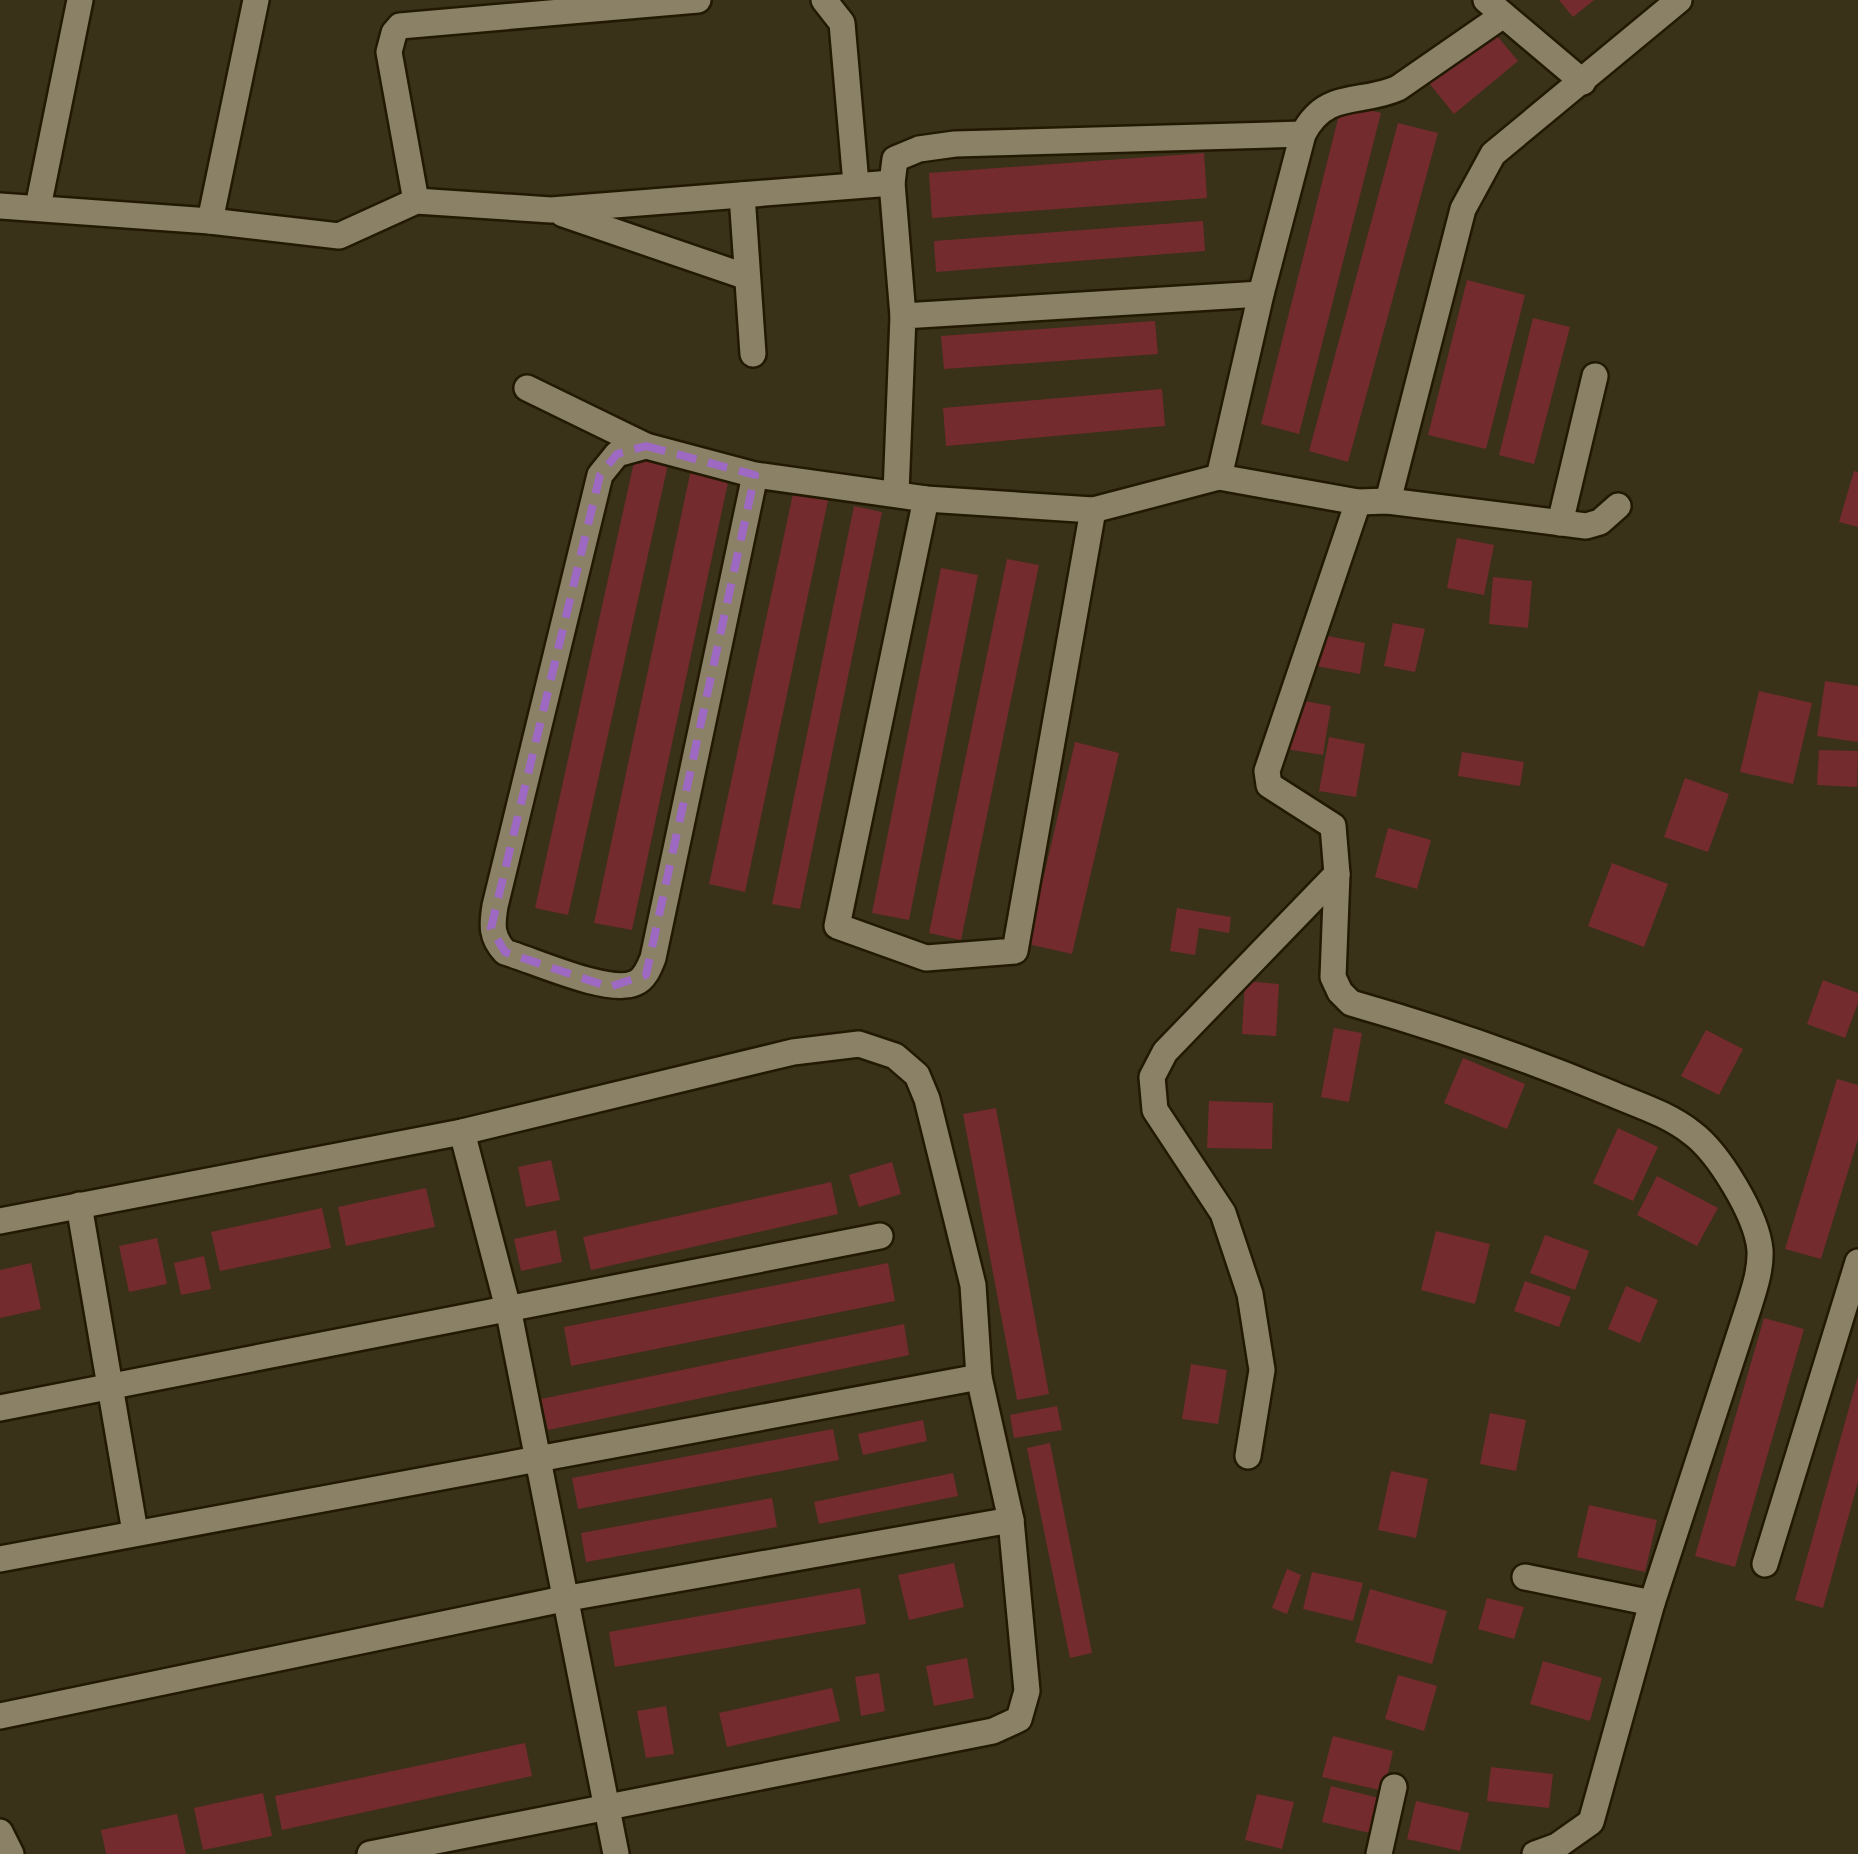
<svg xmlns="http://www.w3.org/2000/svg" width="1858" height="1854" viewBox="0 0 1858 1854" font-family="'Source Sans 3',sans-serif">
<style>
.building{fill:#732b2e}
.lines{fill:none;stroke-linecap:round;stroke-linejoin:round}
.minor-casing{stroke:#211902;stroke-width:30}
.minor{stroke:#8b8166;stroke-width:25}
.marked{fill:none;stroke:#9e69c3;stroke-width:8;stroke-dasharray:20 12;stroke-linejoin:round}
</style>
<rect width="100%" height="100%" fill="#3a3119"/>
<g class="building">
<path d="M 1559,0 L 1594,0 L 1573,17 Z"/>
<path d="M 1493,31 L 1518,61 L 1454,114 L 1429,83 Z"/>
<path d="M 1342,103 L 1381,113 L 1299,434 L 1261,424 Z"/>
<path d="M 1398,123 L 1438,133 L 1348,462 L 1309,451 Z"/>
<path d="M 1204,153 L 1207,198 L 932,218 L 929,173 Z"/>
<path d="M 1203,221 L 1205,251 L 936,272 L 934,241 Z"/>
<path d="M 1467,280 L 1525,295 L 1486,449 L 1428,435 Z"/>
<path d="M 1533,318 L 1570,327 L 1534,464 L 1499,455 Z"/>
<path d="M 1155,321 L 1158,354 L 944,369 L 941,336 Z"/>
<path d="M 1162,389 L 1165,426 L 946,446 L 943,408 Z"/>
<path d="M 636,453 L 669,460 L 568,915 L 535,908 Z"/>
<path d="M 692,465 L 730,473 L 632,930 L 594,923 Z"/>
<path d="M 1854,471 L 1858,472 L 1858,527 L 1839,522 Z"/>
<path d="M 794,489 L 829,496 L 745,892 L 709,884 Z"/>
<path d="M 854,506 L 882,512 L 800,909 L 772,904 Z"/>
<path d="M 1457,538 L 1494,545 L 1484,595 L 1447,588 Z"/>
<path d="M 1007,559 L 1039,565 L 961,940 L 929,933 Z"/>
<path d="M 941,568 L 978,575 L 909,920 L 872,913 Z"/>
<path d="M 1493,577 L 1532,581 L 1528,628 L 1489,624 Z"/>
<path d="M 1393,623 L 1425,629 L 1415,672 L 1384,666 Z"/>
<path d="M 1317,634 L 1365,643 L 1360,674 L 1310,665 Z"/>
<path d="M 1825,681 L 1858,686 L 1858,742 L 1817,736 Z"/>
<path d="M 1759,691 L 1812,703 L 1793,784 L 1740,772 Z"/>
<path d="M 1294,699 L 1331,706 L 1323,755 L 1286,749 Z"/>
<path d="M 1329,737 L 1365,744 L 1356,797 L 1319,791 Z"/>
<path d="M 1075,742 L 1119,753 L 1072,954 L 1028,944 Z"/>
<path d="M 1819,750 L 1858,751 L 1857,787 L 1817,785 Z"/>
<path d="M 1462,752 L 1524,762 L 1520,786 L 1458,776 Z"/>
<path d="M 1685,778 L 1729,794 L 1708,852 L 1664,837 Z"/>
<path d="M 1388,828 L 1431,840 L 1417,889 L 1375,877 Z"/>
<path d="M 1612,863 L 1668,884 L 1644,947 L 1588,926 Z"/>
<path d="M 1177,908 L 1231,917 L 1229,933 L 1199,928 L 1195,955 L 1170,951 Z"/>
<path d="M 1823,980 L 1858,993 L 1858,1003 L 1845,1038 L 1807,1024 Z"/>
<path d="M 1245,981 L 1279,984 L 1276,1036 L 1242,1034 Z"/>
<path d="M 1334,1028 L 1362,1033 L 1349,1102 L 1321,1097 Z"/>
<path d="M 1706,1030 L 1743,1049 L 1719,1095 L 1681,1076 Z"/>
<path d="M 1463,1058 L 1525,1084 L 1507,1129 L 1444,1103 Z"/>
<path d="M 1837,1079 L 1858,1085 L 1858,1139 L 1821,1259 L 1785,1249 Z"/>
<path d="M 1209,1101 L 1273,1103 L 1272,1149 L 1207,1148 Z"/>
<path d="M 996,1108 L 1049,1394 L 1017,1400 L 963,1114 Z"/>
<path d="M 1618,1128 L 1658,1147 L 1633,1201 L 1593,1183 Z"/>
<path d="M 551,1160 L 560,1200 L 526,1207 L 518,1167 Z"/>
<path d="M 892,1162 L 901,1194 L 859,1207 L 849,1175 Z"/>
<path d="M 1657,1176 L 1718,1208 L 1697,1246 L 1637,1215 Z"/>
<path d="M 831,1182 L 838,1214 L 591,1270 L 583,1237 Z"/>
<path d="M 426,1188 L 435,1227 L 346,1246 L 338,1207 Z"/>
<path d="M 322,1208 L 331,1248 L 220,1271 L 211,1232 Z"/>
<path d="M 556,1230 L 562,1262 L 521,1271 L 514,1239 Z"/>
<path d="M 1436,1231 L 1490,1244 L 1475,1304 L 1421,1290 Z"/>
<path d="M 1545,1235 L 1589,1251 L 1575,1290 L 1530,1273 Z"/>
<path d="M 157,1238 L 167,1284 L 129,1292 L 119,1246 Z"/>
<path d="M 204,1256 L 211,1289 L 181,1295 L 174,1263 Z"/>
<path d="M 31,1263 L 41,1309 L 0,1318 L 0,1270 Z"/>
<path d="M 888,1263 L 895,1301 L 571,1366 L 564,1327 Z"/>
<path d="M 1525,1281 L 1571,1297 L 1559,1327 L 1514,1311 Z"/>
<path d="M 1626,1286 L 1658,1300 L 1640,1343 L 1608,1329 Z"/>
<path d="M 1764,1318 L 1804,1329 L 1735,1567 L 1695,1556 Z"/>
<path d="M 904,1324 L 909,1355 L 548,1430 L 541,1399 Z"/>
<path d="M 1191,1364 L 1227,1370 L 1218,1424 L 1182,1419 Z"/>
<path d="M 1858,1376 L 1858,1482 L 1823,1608 L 1795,1600 Z"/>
<path d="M 1057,1406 L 1062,1430 L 1014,1438 L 1010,1415 Z"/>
<path d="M 1490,1413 L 1526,1420 L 1516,1471 L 1480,1464 Z"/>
<path d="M 923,1420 L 927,1441 L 863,1455 L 858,1434 Z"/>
<path d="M 833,1429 L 839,1460 L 578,1509 L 572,1478 Z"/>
<path d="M 1050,1443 L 1092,1653 L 1070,1658 L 1027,1448 Z"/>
<path d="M 1391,1471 L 1428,1479 L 1416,1538 L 1378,1530 Z"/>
<path d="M 953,1473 L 958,1496 L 819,1524 L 814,1502 Z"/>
<path d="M 772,1498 L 777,1527 L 586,1562 L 581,1533 Z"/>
<path d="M 1589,1505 L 1657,1520 L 1645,1572 L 1577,1557 Z"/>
<path d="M 954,1563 L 964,1607 L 909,1620 L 898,1575 Z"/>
<path d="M 1287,1569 L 1301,1575 L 1287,1614 L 1272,1608 Z"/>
<path d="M 1312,1572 L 1363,1583 L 1353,1621 L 1303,1609 Z"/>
<path d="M 860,1588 L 866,1624 L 615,1667 L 609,1632 Z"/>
<path d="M 1370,1589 L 1447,1611 L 1432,1664 L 1355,1642 Z"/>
<path d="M 1487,1598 L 1524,1607 L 1514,1639 L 1478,1629 Z"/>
<path d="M 967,1658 L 974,1698 L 934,1706 L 926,1666 Z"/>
<path d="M 1543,1661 L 1602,1678 L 1590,1721 L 1530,1704 Z"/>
<path d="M 879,1673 L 885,1711 L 861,1716 L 855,1677 Z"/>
<path d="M 1398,1675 L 1437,1686 L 1424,1731 L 1385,1719 Z"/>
<path d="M 832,1688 L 840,1721 L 727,1747 L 719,1713 Z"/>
<path d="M 666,1706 L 674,1754 L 646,1758 L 637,1711 Z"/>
<path d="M 1333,1736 L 1393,1751 L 1384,1791 L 1322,1777 Z"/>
<path d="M 525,1743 L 532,1776 L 282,1830 L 275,1796 Z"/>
<path d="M 1491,1767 L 1553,1774 L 1549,1808 L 1487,1801 Z"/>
<path d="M 1331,1786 L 1379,1798 L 1370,1833 L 1322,1822 Z"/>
<path d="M 263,1793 L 272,1836 L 203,1850 L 194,1808 Z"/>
<path d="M 1257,1794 L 1294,1802 L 1282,1849 L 1245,1840 Z"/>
<path d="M 1416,1801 L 1469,1813 L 1460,1851 L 1407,1839 Z"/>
<path d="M 177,1814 L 186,1854 L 106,1854 L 101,1830 Z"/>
</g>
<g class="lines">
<g class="minor-casing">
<g id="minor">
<path d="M 824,0 L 842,23 L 856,184"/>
<path d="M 1486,0 L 1583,82"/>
<path d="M 742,195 L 753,354"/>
<path d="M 416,201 L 389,52 L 394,33 L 400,26 L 698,0"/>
<path d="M 0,206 L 210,221 L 339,236 L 416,201 L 551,210 L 892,183"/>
<path d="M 38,207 L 80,0"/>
<path d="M 563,214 L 747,277"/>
<path d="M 210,221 L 256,0"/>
<path d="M 903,316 L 892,183 L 895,159 L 919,149 L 955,144 L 1303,134"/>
<path d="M 527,388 L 646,446"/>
<path d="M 755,475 L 653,958 C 649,968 645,979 635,983 C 609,995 535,961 505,952 C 491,937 492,925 495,906 L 600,475 L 617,454 L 646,446 L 755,475 L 926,499 L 1093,510 L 1219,477 L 1358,502 L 1388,501 L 1586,526 L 1600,522 L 1618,506"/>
<path d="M 1219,477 L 1261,294 L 1303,134 C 1326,89 1361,105 1398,88 L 1502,16"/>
<path d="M 896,493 L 903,316 L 1261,294"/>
<path d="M 926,499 L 837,926 L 926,958 L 1015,951 L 1093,510"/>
<path d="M 1388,501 L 1463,209 L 1493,154 L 1679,0"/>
<path d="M 1358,502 L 1267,771 L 1269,785 L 1333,826 L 1337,874 L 1333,977 L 1340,992 L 1351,1003 C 1439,1028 1526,1058 1610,1093 C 1638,1105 1668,1114 1692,1133 C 1719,1153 1757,1216 1760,1250 C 1761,1270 1754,1290 1748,1309 L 1652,1603 L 1591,1822 L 1557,1846 L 1535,1854"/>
<path d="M 1560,523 L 1595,376"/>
<path d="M 462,1132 L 508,1308 L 616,1854"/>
<path d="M 79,1205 L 135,1532"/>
<path d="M 0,1221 L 462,1132 L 793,1052 L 859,1044 L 895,1056 L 917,1075 L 927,1099 L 973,1285 L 979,1377 L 1011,1520 L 1027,1691 L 1019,1719 L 993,1731 L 370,1854"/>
<path d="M 0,1408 L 880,1236"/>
<path d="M 1248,1456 L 1262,1370 L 1250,1294 L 1223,1213 L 1155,1110 L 1152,1077 L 1165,1052 L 1337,874"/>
<path d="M 0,1559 L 979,1377"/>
<path d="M 1765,1564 L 1858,1262"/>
<path d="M 1525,1577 L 1652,1603"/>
<path d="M 0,1716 L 563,1599 L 1011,1520"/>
<path d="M 0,1832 L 11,1854"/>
<path d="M 1379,1854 L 1394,1787"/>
</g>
</g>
<use href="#minor" class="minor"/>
</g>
<path class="marked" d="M 646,446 L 755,475 L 646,975 L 609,987 L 505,952 L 491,928 L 600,475 L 617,454 Z"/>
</svg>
